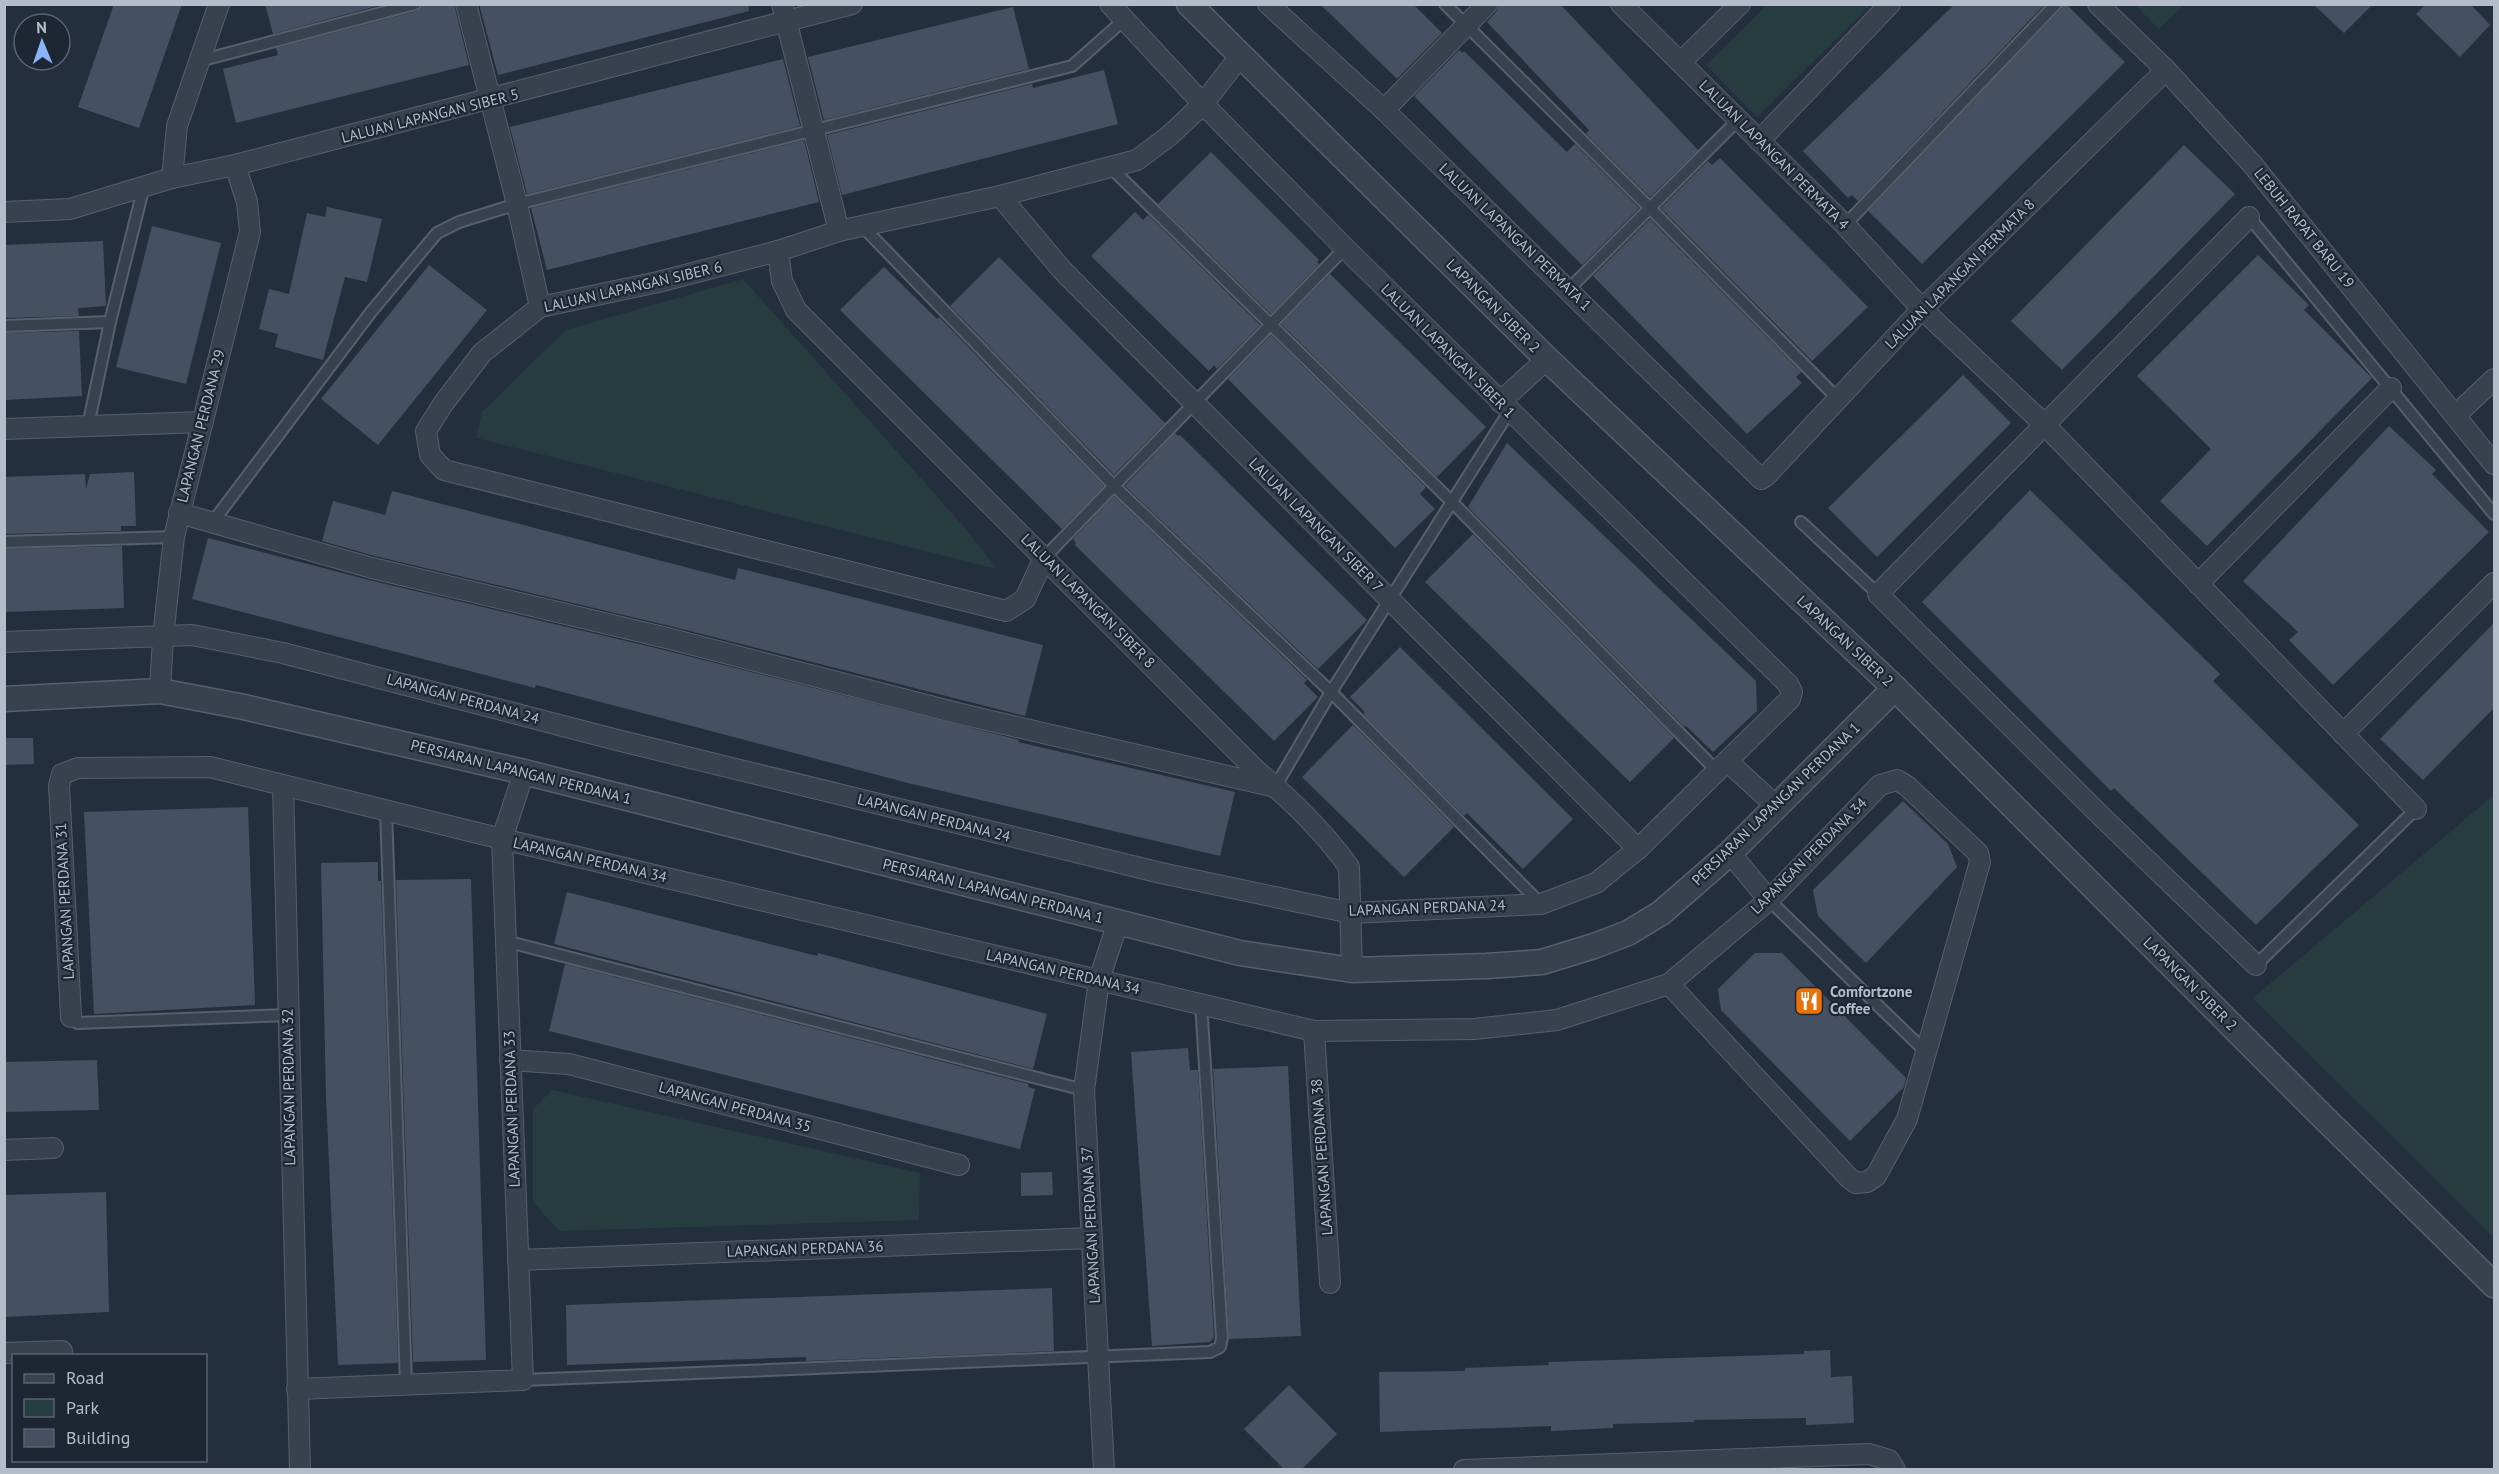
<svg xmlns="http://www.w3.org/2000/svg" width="2499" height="1474" viewBox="0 0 2499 1474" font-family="'PT Sans',sans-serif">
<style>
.green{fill:#263c3f}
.building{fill:#455162}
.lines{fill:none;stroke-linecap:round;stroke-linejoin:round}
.service-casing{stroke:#565f6c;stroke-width:14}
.minor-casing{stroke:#565f6c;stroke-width:22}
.tertiary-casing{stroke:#565f6c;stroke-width:27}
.service{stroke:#38414e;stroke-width:10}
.minor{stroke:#38414e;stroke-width:20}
.tertiary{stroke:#38414e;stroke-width:24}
.labels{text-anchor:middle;stroke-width:4.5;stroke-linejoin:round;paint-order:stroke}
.street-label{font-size:15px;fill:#b4bcc9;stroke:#1d2633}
.poi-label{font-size:15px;font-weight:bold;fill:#b4bcc9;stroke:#1d2633;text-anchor:start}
</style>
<rect width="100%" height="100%" fill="#242f3e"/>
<g class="green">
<path d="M 1767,5 L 1871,5 L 1757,117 L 1706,65 Z"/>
<path d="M 2135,5 L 2184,5 L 2159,29 Z"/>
<path d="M 743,279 L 966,529 L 997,569 L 476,438 L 482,412 L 566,330 Z"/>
<path d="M 2494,795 L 2494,1238 L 2253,998 Z"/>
<path d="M 552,1090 L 920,1173 L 919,1220 L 559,1231 L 533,1202 L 533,1109 Z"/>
</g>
<g class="building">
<path d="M 114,4 L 182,4 L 139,128 L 78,107 Z"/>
<path d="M 265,4 L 384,4 L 273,34 Z"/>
<path d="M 422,4 L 454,4 L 469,65 L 236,123 L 223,69 L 278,55 L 276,48 L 417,11 Z"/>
<path d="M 479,4 L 748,4 L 749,11 L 498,75 Z"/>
<path d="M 1320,4 L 1413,4 L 1442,33 L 1397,79 Z"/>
<path d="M 1499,4 L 1560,4 L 1698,150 L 1650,197 L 1586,134 L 1589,130 L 1487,22 L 1496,12 Z"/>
<path d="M 1955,4 L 2045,4 L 1858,201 L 1852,195 L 1848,198 L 1803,151 Z"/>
<path d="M 2063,4 L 2066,4 L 2125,62 L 1922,264 L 1868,211 L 2061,9 Z"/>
<path d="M 2313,4 L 2373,4 L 2344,33 Z"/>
<path d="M 2426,4 L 2470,4 L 2490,25 L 2460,57 L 2416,14 Z"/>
<path d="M 1013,7 L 1029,69 L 824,120 L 808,57 Z"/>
<path d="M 1459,50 L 1463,53 L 1464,51 L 1567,152 L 1575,144 L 1639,208 L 1582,265 L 1414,96 Z"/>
<path d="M 783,59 L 800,126 L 527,194 L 510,127 Z"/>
<path d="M 1104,70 L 1118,124 L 842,195 L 827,135 L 1032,84 L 1033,88 Z"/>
<path d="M 804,140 L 819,202 L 547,270 L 531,208 Z"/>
<path d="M 2184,145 L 2235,194 L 2062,370 L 2011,321 Z"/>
<path d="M 1211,152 L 1319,260 L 1317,262 L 1319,264 L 1271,314 L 1158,204 Z"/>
<path d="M 1720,158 L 1868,307 L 1812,361 L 1661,208 L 1708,161 L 1712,165 Z"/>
<path d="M 327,207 L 382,219 L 367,282 L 345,277 L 323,360 L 275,347 L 278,334 L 259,329 L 269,289 L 289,294 L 307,213 L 325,217 Z"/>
<path d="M 1135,212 L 1143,220 L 1148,215 L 1260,325 L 1217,369 L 1214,365 L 1209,371 L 1091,256 Z"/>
<path d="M 1650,219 L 1801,372 L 1796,377 L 1802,383 L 1747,434 L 1593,276 Z"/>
<path d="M 152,226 L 221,243 L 186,384 L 116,367 Z"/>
<path d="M 103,241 L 106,306 L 78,308 L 79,316 L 4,318 L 4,245 Z"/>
<path d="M 2258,255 L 2309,305 L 2304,310 L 2372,378 L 2207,546 L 2160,501 L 2211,449 L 2137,376 Z"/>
<path d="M 999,257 L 1165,423 L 1114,475 L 950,306 Z"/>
<path d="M 429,265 L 487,310 L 378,445 L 321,399 Z"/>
<path d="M 884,267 L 937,319 L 939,317 L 1104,486 L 1062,529 L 840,310 Z"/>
<path d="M 1330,274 L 1486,427 L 1437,477 L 1281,324 Z"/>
<path d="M 79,331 L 82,396 L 4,400 L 4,333 Z"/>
<path d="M 1271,335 L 1426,487 L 1420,494 L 1435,509 L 1395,548 L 1228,379 Z"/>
<path d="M 1963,375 L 2011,423 L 1877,557 L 1828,508 Z"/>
<path d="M 2389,426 L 2436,470 L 2432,474 L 2489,532 L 2333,685 L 2289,640 L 2298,632 L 2243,581 Z"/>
<path d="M 1175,433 L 1178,436 L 1180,435 L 1367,620 L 1318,669 L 1125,486 Z"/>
<path d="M 1507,443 L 1756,681 L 1757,711 L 1713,752 L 1686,726 L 1684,727 L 1468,507 Z"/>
<path d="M 134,472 L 136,526 L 121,526 L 121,531 L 4,534 L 4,477 L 85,474 L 86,489 L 90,474 Z"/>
<path d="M 2030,490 L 2220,674 L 2213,681 L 2359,825 L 2256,925 L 2114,788 L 2111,791 L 1922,602 Z"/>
<path d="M 392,491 L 735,580 L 738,568 L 1043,645 L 1025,716 L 670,626 L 375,556 L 322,541 L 333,501 L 385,515 Z"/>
<path d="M 1114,496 L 1307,680 L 1304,683 L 1318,697 L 1274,741 L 1075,545 L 1076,543 L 1073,539 Z"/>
<path d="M 1473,534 L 1674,738 L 1630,782 L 1425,582 Z"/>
<path d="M 208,538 L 369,580 L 664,650 L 1019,740 L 1018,742 L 1235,792 L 1220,856 L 908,783 L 536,685 L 535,688 L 192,599 Z"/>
<path d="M 122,546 L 124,608 L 4,612 L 4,549 Z"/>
<path d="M 2494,623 L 2494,708 L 2423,780 L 2380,739 Z"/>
<path d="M 1400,647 L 1573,819 L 1523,869 L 1467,813 L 1464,816 L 1363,714 L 1365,712 L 1350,697 Z"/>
<path d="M 1353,725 L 1454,827 L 1404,877 L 1302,777 Z"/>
<path d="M 4,738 L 33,738 L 34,764 L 4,765 Z"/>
<path d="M 1903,801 L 1948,844 L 1957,867 L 1866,963 L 1818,916 L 1813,890 Z"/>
<path d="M 248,807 L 255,1005 L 94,1014 L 84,812 Z"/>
<path d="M 378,862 L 378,881 L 381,881 L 398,1363 L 338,1365 L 326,1096 L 321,863 Z"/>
<path d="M 471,879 L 486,1360 L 413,1362 L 396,880 Z"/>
<path d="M 567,892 L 817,956 L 818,953 L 1047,1014 L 1033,1069 L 554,944 Z"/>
<path d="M 1755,953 L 1782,953 L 1906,1078 L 1904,1087 L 1850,1141 L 1721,1010 L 1718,989 Z"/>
<path d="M 565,964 L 1029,1084 L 1028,1087 L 1035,1089 L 1020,1149 L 549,1031 Z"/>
<path d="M 1188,1048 L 1190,1070 L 1198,1070 L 1214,1337 L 1210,1342 L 1152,1346 L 1131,1052 Z"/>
<path d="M 97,1060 L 99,1110 L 4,1112 L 4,1062 Z"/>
<path d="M 1288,1066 L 1301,1336 L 1229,1339 L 1213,1069 Z"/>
<path d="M 1052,1172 L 1053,1195 L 1021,1196 L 1021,1173 Z"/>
<path d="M 106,1192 L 109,1312 L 4,1317 L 4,1195 Z"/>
<path d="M 1052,1288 L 1054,1351 L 806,1361 L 806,1357 L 567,1365 L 566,1305 Z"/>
<path d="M 1830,1350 L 1831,1377 L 1852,1376 L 1854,1423 L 1806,1425 L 1806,1418 L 1694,1420 L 1694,1422 L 1613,1424 L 1613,1428 L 1551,1431 L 1551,1426 L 1380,1432 L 1379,1372 L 1465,1371 L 1465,1368 L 1549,1365 L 1548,1362 L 1804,1354 L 1804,1351 Z"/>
<path d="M 1289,1385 L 1337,1434 L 1301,1470 L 1285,1470 L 1244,1429 Z"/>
</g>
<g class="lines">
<g class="service-casing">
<g id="service">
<path d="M 1445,4 L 1650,208 L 1838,399"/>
<path d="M 199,61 L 415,4"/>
<path d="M 1111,168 L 1452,502 L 1716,770"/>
<path d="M 2249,217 L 2494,514"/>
<path d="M 1845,225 L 2056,4"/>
<path d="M 863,227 L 1114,486 L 1331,692 L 1541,904"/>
<path d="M 1568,290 L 1738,120"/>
<path d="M 4,326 L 110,322 L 144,186"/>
<path d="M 88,426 L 110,322"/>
<path d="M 1801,522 L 1878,594"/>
<path d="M 212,523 L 371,312 L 437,233 L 459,222 L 517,204 L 1072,66 L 1125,19"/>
<path d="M 4,542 L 174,537"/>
<path d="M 1044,558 L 1345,248"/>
<path d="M 1275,787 L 1331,692 L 1509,412"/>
<path d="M 386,810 L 406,1384"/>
<path d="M 1769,900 L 1926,1052"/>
<path d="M 505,941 L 1084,1090"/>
<path d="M 2256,965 L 2416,809"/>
<path d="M 71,1017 L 77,1023 L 287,1015"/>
<path d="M 523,1380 L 1210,1352 L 1220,1347 L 1222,1338 L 1201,1003"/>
</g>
</g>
<g class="minor-casing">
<g id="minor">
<path d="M 466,4 L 517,204 L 540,307"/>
<path d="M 782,4 L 839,231"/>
<path d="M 1268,4 L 1384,110 L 1761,479 L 1766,476 L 1922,309 L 2166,70"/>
<path d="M 1621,4 L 1845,225 L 1922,309 L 2044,424 L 2416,809"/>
<path d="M 2098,4 L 2166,70 L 2253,165 L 2494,464"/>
<path d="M 1681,62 L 1740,4"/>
<path d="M 1384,110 L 1487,4"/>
<path d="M 1759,141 L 1890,4"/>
<path d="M 172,178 L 177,126 L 219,4"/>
<path d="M 1000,196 L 1062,270 L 1638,849"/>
<path d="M 4,212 L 70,209 L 172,178 L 235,165 L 852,4"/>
<path d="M 2249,217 L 1878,594 L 2101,816 L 2256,965"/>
<path d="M 778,251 L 782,281 L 796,310 L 1258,772 C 1291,800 1324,832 1349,867 L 1352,970"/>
<path d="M 1500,402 L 1547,359"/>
<path d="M 2456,415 L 2494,379"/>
<path d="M 4,429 L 203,422"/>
<path d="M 179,513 L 372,568 L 667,638 L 957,713 L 1275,787"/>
<path d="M 1044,558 L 1025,599 L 1006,611 L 444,470 L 430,455 L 426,431 L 443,404 L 482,353 L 540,307 L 658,282 L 778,251 L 839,231 L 1000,196 L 1137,160 L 1169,136 L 1203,104 L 1241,55"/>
<path d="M 2198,584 L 2391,388"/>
<path d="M 4,642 L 192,635 L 283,653 L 613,739 L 1161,873 L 1351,913 L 1541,904 L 1596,883 L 1638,849 L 1790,699 L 1792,692 L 1788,684 L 1345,248 L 1203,104 L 1110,4"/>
<path d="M 160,691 L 163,637 L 174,537 L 250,232 L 247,202 L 235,165"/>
<path d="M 2343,734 L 2494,583"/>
<path d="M 1727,761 L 1776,806"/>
<path d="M 283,785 L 300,1470"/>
<path d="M 1730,853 L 1769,900"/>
<path d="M 71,1017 L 59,786 L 62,774 L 78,768 L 210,767 L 502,839 L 1314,1031 L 1474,1029 L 1557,1020 L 1669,984 L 1769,900 L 1880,785 L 1897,780 L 1907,786 L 1978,853 L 1980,862 L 1907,1119 L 1876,1176 L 1867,1182 L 1856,1183 L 1849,1178 L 1669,984"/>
<path d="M 1314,1031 L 1330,1283"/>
<path d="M 510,1060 L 569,1064 L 959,1165"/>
<path d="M 4,1150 L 53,1148"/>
<path d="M 518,1260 L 1092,1238"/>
<path d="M 4,1353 L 62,1351"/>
<path d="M 297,1389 L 523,1380 L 502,839 L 524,772"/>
<path d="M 1104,1470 L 1084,1090 L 1099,980 L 1118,922"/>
<path d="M 1464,1470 L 1869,1454 L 1889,1460 L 1895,1470"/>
</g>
</g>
<g class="tertiary-casing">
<g id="tertiary">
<path d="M 1189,4 L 1547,359 L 1895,688 L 2316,1110 L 2494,1285"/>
<path d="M 4,699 L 160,691 L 244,707 L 524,772 L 1240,953 L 1352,970 L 1487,966 L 1542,962 L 1594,946 L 1628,933 L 1661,913 L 1730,853 L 1895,688"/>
</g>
</g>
<use href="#service" class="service"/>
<use href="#minor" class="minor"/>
<use href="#tertiary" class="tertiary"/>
</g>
<defs>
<g id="restaurant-square" transform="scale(1.5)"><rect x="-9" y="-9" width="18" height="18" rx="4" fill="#e8710a" stroke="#1d2633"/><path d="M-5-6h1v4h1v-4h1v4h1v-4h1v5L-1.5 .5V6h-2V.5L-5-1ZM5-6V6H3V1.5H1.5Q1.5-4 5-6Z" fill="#fff"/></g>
</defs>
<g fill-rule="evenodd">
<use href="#restaurant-square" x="1809" y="1001"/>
</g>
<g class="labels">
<g class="street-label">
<text transform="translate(430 116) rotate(-14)" y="5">LALUAN LAPANGAN SIBER 5</text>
<text transform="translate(1774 155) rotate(45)" y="5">LALUAN LAPANGAN PERMATA 4</text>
<text transform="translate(2304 228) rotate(51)" y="5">LEBUH RAPAT BARU 19</text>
<text transform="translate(1515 237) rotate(44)" y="5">LALUAN LAPANGAN PERMATA 1</text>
<text transform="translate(1960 274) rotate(-45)" y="5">LALUAN LAPANGAN PERMATA 8</text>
<text transform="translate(633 287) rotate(-13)" y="5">LALUAN LAPANGAN SIBER 6</text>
<text transform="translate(1493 306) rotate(45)" y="5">LAPANGAN SIBER 2</text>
<text transform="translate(1448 351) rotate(45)" y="5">LALUAN LAPANGAN SIBER 1</text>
<text transform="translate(201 426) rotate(-76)" y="5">LAPANGAN PERDANA 29</text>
<text transform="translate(1316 525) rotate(45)" y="5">LALUAN LAPANGAN SIBER 7</text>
<text transform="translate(1088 601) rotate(45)" y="5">LALUAN LAPANGAN SIBER 8</text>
<text transform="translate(1845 641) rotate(43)" y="5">LAPANGAN SIBER 2</text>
<text transform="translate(463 699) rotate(15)" y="5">LAPANGAN PERDANA 24</text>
<text transform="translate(521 772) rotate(14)" y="5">PERSIARAN LAPANGAN PERDANA 1</text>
<text transform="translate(1776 804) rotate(-44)" y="5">PERSIARAN LAPANGAN PERDANA 1</text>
<text transform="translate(934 818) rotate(14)" y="5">LAPANGAN PERDANA 24</text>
<text transform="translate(1809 856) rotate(-45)" y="5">LAPANGAN PERDANA 34</text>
<text transform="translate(590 860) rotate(13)" y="5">LAPANGAN PERDANA 34</text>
<text transform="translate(993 891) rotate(14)" y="5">PERSIARAN LAPANGAN PERDANA 1</text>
<text transform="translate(65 901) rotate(-93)" y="5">LAPANGAN PERDANA 31</text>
<text transform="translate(1427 908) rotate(-2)" y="5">LAPANGAN PERDANA 24</text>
<text transform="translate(1063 972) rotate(13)" y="5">LAPANGAN PERDANA 34</text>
<text transform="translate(2190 984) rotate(45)" y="5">LAPANGAN SIBER 2</text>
<text transform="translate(289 1087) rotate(-91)" y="5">LAPANGAN PERDANA 32</text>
<text transform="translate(735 1107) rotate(15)" y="5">LAPANGAN PERDANA 35</text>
<text transform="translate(512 1109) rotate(-92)" y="5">LAPANGAN PERDANA 33</text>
<text transform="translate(1322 1157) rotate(-94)" y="5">LAPANGAN PERDANA 38</text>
<text transform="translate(1091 1225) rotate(-93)" y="5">LAPANGAN PERDANA 37</text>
<text transform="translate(805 1249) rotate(-2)" y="5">LAPANGAN PERDANA 36</text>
</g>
<g class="poi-label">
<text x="1830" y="997">Comfortzone<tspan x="1830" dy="17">Coffee</tspan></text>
</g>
</g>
<rect width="2499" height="1474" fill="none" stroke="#b4bcc9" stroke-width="12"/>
<rect x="12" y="1354" width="195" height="108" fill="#1d2633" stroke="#59626f" stroke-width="1.5"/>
<rect x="24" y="1374" width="30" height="9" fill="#38414e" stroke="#59626f" stroke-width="1.5"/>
<text x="66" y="1384" font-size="18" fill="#b4bcc9">Road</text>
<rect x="24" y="1399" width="30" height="18" fill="#263c3f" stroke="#59626f" stroke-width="1.5"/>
<text x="66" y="1414" font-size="18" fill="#b4bcc9">Park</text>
<rect x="24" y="1429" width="30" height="18" fill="#455162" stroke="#59626f" stroke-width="1.5"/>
<text x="66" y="1444" font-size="18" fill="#b4bcc9">Building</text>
<g transform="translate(42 42) rotate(358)"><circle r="28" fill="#1d2633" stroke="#59626f" stroke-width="1.5"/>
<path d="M0-4.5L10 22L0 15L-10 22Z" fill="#8ab4f8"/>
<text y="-9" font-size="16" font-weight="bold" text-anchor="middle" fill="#b4bcc9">N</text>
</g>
</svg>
